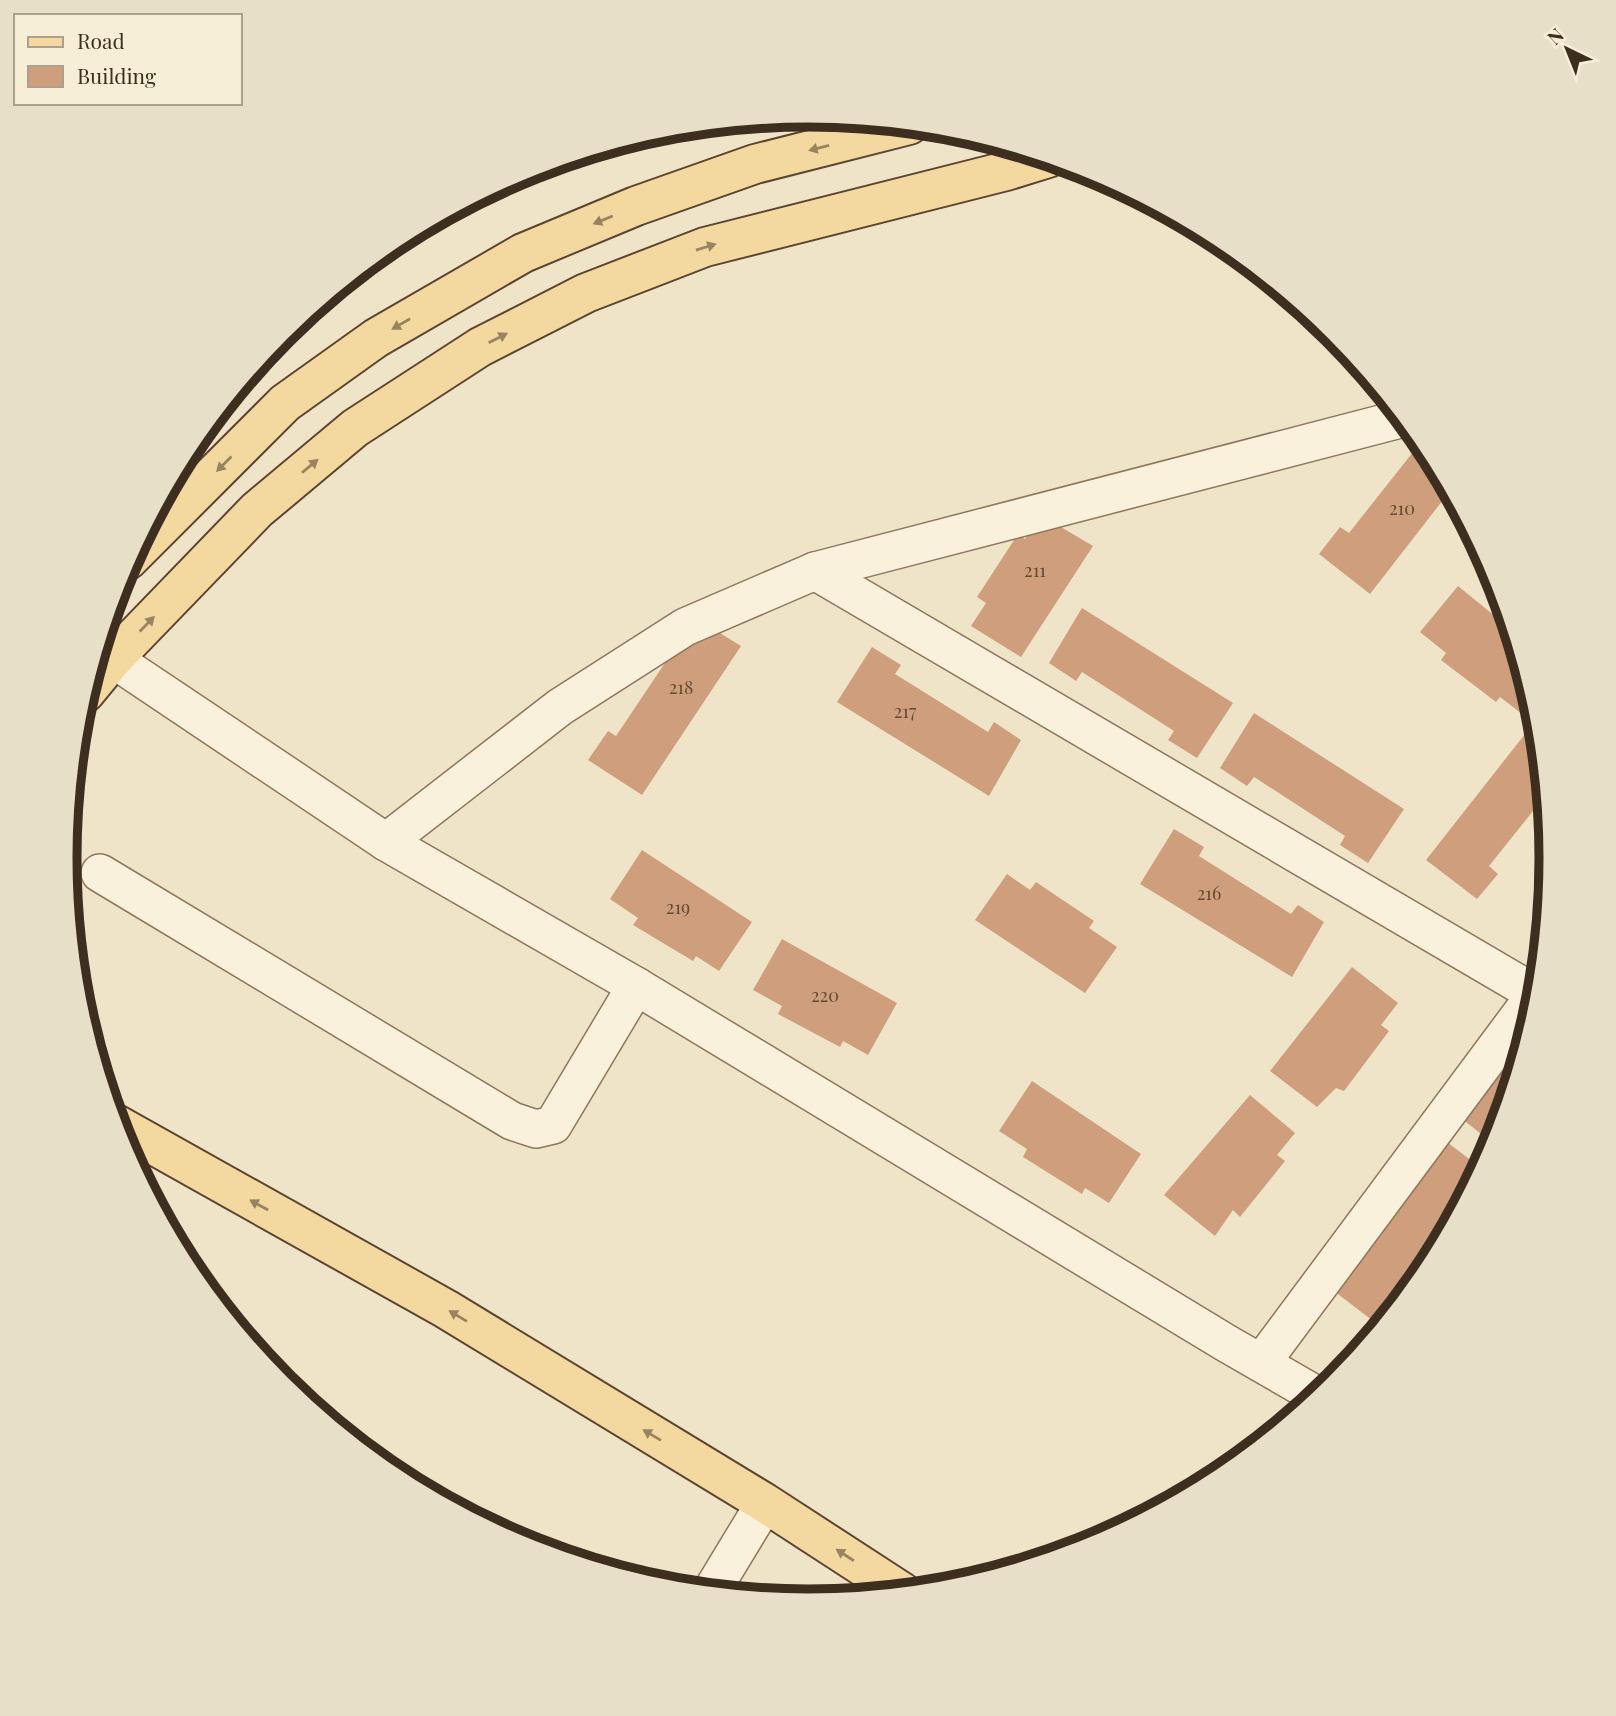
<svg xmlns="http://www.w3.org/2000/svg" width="1616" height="1716" viewBox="0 0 1616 1716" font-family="'Playfair Display',serif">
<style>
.building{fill:#cf9f7d}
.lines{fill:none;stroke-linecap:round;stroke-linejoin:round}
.minor-casing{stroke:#8d765c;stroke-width:40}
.major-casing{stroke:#5b4430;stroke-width:42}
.minor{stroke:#faf1dc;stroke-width:37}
.major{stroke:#f3d9a0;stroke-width:38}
.oneway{fill:#988460}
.labels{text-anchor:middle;stroke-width:6;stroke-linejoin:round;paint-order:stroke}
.number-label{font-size:18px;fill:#624a37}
.rim{fill:none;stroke:#3d2e20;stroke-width:9}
</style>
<rect width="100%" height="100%" fill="#f0e4c8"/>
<g class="building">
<path d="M 1415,432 L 1426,445 L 1450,491 L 1370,594 L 1319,554 L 1340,527 L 1349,533 L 1417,447 L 1408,440 Z"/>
<path d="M 1039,514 L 1093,546 L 1021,657 L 971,626 L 986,603 L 977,597 L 1018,534 L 1025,539 Z"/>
<path d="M 1458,586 L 1512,630 L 1533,700 L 1522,714 L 1500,697 L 1496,702 L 1441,660 L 1446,653 L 1420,632 Z"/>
<path d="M 1082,608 L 1233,703 L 1197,758 L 1168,740 L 1174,731 L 1082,672 L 1076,681 L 1049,663 Z"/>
<path d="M 686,612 L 741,646 L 642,795 L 588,760 L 608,731 L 616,736 L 677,645 Z"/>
<path d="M 872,647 L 901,665 L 895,674 L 988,732 L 994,722 L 1021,740 L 989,796 L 837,702 Z"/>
<path d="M 1254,713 L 1404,809 L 1368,863 L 1340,845 L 1345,836 L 1254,777 L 1247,786 L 1220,768 Z"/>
<path d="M 1536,720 L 1538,721 L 1545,796 L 1489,866 L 1498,874 L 1477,899 L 1426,860 Z"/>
<path d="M 1174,829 L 1204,847 L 1199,856 L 1291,914 L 1298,905 L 1324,922 L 1292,977 L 1140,884 Z"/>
<path d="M 642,850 L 752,922 L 719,971 L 696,956 L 693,961 L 633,925 L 638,918 L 610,899 Z"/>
<path d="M 1007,874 L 1030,890 L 1036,882 L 1094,921 L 1089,928 L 1117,947 L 1085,993 L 975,920 Z"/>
<path d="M 782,939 L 897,1003 L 868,1055 L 843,1041 L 840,1047 L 778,1014 L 782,1006 L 753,990 Z"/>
<path d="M 1352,967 L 1398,1003 L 1381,1025 L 1389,1031 L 1344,1091 L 1336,1088 L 1317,1107 L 1270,1071 Z"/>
<path d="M 1528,1032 L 1494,1144 L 1462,1119 Z"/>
<path d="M 1032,1081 L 1141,1154 L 1109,1203 L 1085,1188 L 1082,1194 L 1023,1157 L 1027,1149 L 999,1131 Z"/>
<path d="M 1250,1095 L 1295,1133 L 1277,1155 L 1285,1161 L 1240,1217 L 1233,1210 L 1215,1236 L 1164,1195 Z"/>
<path d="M 1443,1139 L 1481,1168 L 1445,1235 L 1377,1324 L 1330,1288 Z"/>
</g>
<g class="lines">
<g class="minor-casing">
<g id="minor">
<path d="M 815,571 L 1536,994"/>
<path d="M 113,659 L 386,842 L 636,986 L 1226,1343 L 1318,1396"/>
<path d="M 386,842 L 560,707 L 685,627 L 815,571 L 1404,418"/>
<path d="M 100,873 L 512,1121 L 536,1129 L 553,1125 L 636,986"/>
<path d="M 1262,1362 L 1538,991"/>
<path d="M 711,1592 L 765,1503"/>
</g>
</g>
<g class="major-casing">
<g id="major">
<path d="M 128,560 L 285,403 L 376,338 L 523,253 L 636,206 L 755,164 L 909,125"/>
<path d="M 85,693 L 113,659 L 257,510 L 355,428 L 480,347 L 586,293 L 705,247 L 1006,171 L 1048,158"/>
<path d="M 116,1124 L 446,1309 L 765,1503 L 902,1592"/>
</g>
</g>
<use href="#minor" class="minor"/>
<use href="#major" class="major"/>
</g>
<defs><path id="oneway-solid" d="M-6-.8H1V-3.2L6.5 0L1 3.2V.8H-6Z" transform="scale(1.75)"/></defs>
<g class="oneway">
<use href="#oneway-solid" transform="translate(819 148) rotate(166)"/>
<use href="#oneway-solid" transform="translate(603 220) rotate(158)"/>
<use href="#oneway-solid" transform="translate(706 247) rotate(-17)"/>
<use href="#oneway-solid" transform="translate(401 324) rotate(150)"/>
<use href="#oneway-solid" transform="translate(498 338) rotate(-27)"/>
<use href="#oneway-solid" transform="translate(224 464) rotate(135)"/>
<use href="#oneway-solid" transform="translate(310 466) rotate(-40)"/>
<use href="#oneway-solid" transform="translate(147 624) rotate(-46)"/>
<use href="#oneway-solid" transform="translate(259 1205) rotate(-151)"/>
<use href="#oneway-solid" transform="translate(458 1316) rotate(-149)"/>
<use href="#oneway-solid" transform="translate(652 1435) rotate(-149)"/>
<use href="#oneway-solid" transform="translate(845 1555) rotate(-147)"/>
</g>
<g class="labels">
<g class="number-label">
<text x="1402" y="515">210</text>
<text x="1035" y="577">211</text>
<text x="681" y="694">218</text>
<text x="905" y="718">217</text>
<text x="1209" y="900">216</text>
<text x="678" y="914">219</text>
<text x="825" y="1002">220</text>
</g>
</g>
<path d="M0 0H1616V1716H0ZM77 858a731 731 0 1 1 1462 0a731 731 0 1 1-1462 0Z" fill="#e8dfc9" fill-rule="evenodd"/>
<path class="rim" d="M77 858a731 731 0 1 1 1462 0a731 731 0 1 1-1462 0Z"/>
<rect x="14" y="14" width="228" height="91" fill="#f7eed8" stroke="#ada18e" stroke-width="2"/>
<rect x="28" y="37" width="35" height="10" fill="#f3d9a0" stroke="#ada18e" stroke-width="2"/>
<text x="77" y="49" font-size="21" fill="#3d2e20">Road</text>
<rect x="28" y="66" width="35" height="21" fill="#cf9f7d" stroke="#ada18e" stroke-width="2"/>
<text x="77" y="84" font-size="21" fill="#3d2e20">Building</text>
<g transform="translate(1567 49) rotate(317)" stroke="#f7eed8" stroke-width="5" paint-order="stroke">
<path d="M0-5L12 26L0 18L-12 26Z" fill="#3d2e20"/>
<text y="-10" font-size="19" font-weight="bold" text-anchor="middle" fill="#3d2e20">N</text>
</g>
</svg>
